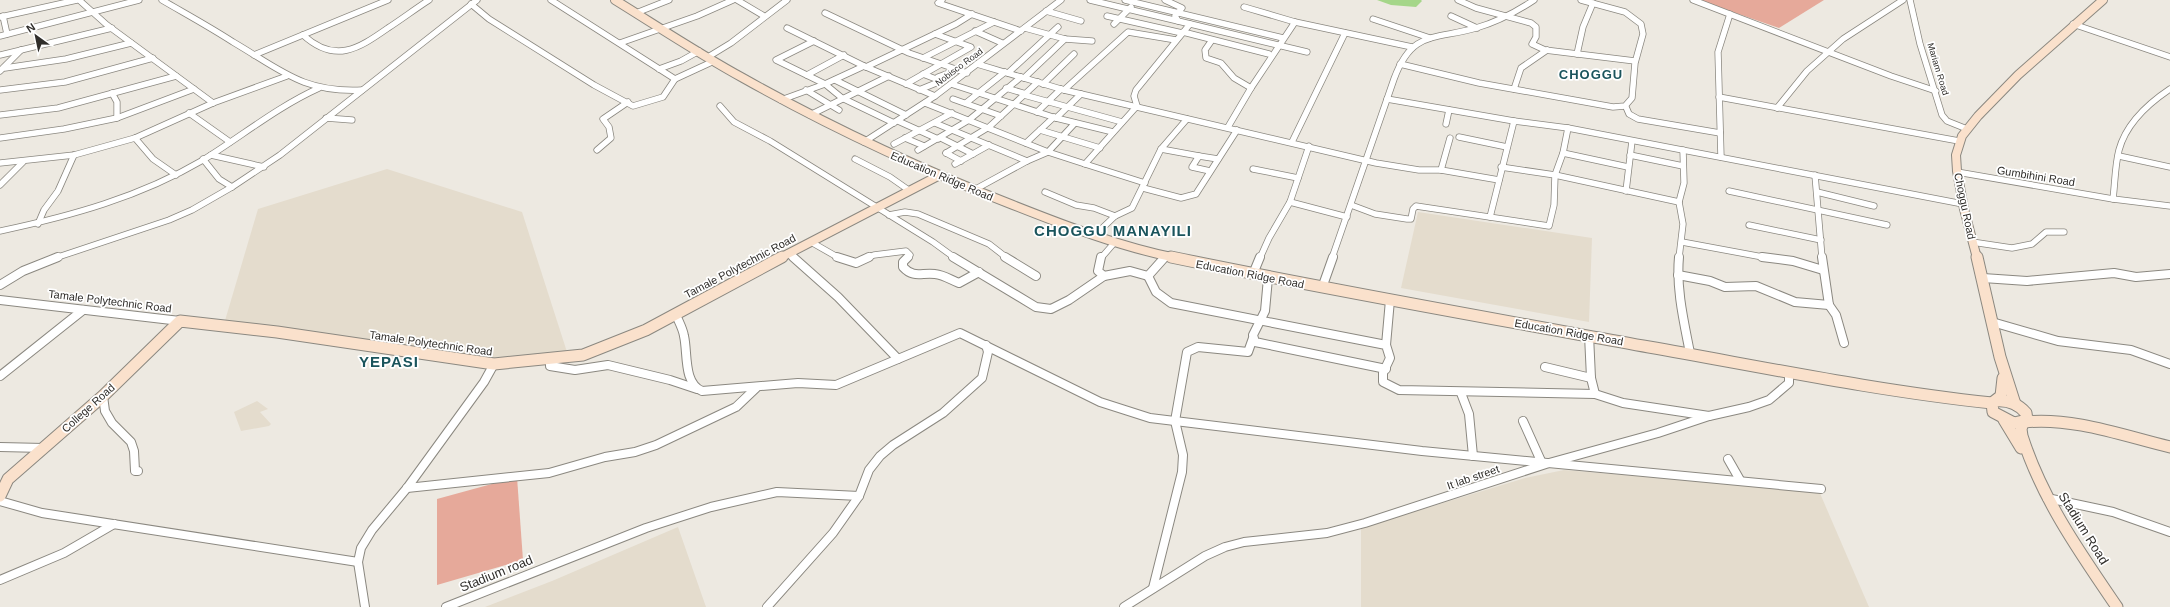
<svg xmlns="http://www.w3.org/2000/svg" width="2170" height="607" viewBox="0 0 2170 607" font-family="Helvetica,sans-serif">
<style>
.built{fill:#e4dccd}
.green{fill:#e6a99a}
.water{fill:#a5d689}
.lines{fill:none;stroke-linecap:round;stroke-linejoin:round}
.street-far1-casing{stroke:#8b8880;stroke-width:7}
.street-casing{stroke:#8b8880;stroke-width:10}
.secondary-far1-casing{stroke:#8b8880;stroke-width:10}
.secondary-casing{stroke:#8b8880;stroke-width:13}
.street-far1{stroke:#fff;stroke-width:5.5}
.street{stroke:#fff;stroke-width:8}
.secondary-far1{stroke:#fae1cc;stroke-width:8}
.secondary{stroke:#fae1cc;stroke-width:11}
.labels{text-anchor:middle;stroke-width:3.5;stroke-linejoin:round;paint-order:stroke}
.far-street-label{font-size:9px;fill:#302e2b;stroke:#fff}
.street-label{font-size:11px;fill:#302e2b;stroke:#fff}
.far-district-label{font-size:13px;font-weight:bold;letter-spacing:1px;fill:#1a545c;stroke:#fff}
.near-street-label{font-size:13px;fill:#302e2b;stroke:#fff}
.district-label{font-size:15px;font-weight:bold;letter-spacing:1px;fill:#1a545c;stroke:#fff}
</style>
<rect width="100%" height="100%" fill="#ede9e1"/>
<g class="built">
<path d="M 387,169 L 522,212 L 567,352 L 497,360 L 224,324 L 258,209 Z"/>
<path d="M 1418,212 L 1592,238 L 1589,322 L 1401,288 Z"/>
<path d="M 257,401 L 268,409 L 260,412 L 271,424 L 269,426 L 241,431 L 234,412 Z"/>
<path d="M 1564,470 L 1819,491 L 1869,607 L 1361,607 L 1361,528 L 1525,478 Z"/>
<path d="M 678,527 L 706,607 L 485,607 L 552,581 Z"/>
</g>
<g class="green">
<path d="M 1698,0 L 1824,0 L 1779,28 Z"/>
<path d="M 517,477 L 523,560 L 437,585 L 437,499 Z"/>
</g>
<path class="water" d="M 1377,0 L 1421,0 L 1422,1 L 1416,7 L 1391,5 Z"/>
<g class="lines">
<g class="street-far1-casing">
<g id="street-far1">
<path d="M 79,0 L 107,25 L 213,103"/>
<path d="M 162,0 C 186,14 210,27 233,42 C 281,70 303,93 362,90"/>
<path d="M 551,0 L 675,79"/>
<path d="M 737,0 L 764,16"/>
<path d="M 942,0 L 938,3 L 1021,31"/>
<path d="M 1090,0 L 1178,21"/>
<path d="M 1125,0 L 1283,38"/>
<path d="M 1165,0 L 1182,8 L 1175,16 L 1178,21 L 1307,52"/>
<path d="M 1458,0 L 1476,8 L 1531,23 L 1536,27 L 1536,37 L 1532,44 L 1545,50 L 1635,61"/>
<path d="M 1693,0 L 1891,76 L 1936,91"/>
<path d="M 1910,0 L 1920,44 L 1942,115 L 1947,121 L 1967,129"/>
<path d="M 471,4 L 489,19 L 594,85 L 633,106 L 663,97 L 675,79 L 714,61"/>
<path d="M 1244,7 L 1295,22 L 1412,47"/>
<path d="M 1046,11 L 1081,21"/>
<path d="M 636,13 L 669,0"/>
<path d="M 825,13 L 909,53 L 967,73"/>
<path d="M 3,16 L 7,34"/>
<path d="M 1107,16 L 1182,33"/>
<path d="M 1451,16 L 1477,28"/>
<path d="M 0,17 L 77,0"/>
<path d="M 1373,19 L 1430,38"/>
<path d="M 1114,24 L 1131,7"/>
<path d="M 2073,24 L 2170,57"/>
<path d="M 787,28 L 866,67 L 935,96"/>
<path d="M 1025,28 L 1065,39 L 1092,41"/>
<path d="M 975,31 L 1002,43"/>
<path d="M 1183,32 L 1269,54"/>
<path d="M 303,35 C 335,64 358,49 388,28 C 402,19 415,9 429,0"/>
<path d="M 0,36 L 139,0"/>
<path d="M 1212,40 L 1205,50 L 1206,58 L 1221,63 L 1234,78 L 1251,88"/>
<path d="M 814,41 L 776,60 L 825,84 L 842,98 L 894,123"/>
<path d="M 620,43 L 697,16 L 733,0"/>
<path d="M 1577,54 L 1583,27 L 1593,3"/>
<path d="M 0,55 L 112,28"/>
<path d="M 254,55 L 388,0"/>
<path d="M 708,57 L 731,43 L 787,0"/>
<path d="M 923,58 L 994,22"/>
<path d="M 977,64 L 1064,90 L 1376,163 L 1419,170 L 1441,170 L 1499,180"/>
<path d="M 1400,64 L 1479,83 L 1613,107 L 1625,106 L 1632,98 L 1635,63 L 1643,34 L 1641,24 L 1625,12 L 1581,0"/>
<path d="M 866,67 L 956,24 L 972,14"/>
<path d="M 5,68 L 66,59 L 131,43"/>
<path d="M 659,69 L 681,61 L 699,51"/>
<path d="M 0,71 L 21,50"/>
<path d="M 1008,73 L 1058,27"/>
<path d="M 807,75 L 844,55"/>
<path d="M 938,77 L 957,70"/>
<path d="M 1024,78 L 1065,39"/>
<path d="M 835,80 L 906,115"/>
<path d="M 906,84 L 971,47 L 935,34"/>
<path d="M 951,84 L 1056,118 L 1113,132"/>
<path d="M 1043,84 L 1074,54"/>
<path d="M 1006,88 L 1026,94"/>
<path d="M 1514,89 L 1521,68 L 1547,50"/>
<path d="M 0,90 L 65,82 L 153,58"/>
<path d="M 806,90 L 839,110"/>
<path d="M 919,90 L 941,81 L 923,74"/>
<path d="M 1064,90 L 1128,32 L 1176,40"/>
<path d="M 112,93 L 117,102 L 117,118"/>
<path d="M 1024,95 L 1122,122"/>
<path d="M 1719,97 L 1959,141"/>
<path d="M 953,99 L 1001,116"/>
<path d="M 1387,99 L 1514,121"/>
<path d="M 781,100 L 825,84 L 864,66"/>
<path d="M 925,103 L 1048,152 L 1085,164 L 1137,106 L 1134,96 L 1136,90 L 1190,24"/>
<path d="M 966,103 L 1005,72"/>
<path d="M 720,106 L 734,122 L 770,141 L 933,242 L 955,258"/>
<path d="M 1626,107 L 1629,114 L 1638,119 L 1720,133"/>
<path d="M 1777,108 L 1807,71 L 1843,39 L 1903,0"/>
<path d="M 1037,112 L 1061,89"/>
<path d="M 189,113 L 230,142"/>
<path d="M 0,115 L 58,108 L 176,76"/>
<path d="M 810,115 L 889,76"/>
<path d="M 326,118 L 352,120"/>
<path d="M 1056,118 L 1081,94"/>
<path d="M 898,121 L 938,139"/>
<path d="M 935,123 L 1027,161"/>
<path d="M 1446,124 L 1449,110"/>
<path d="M 1228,127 L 1251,88 L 1295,22"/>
<path d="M 1040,130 L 1100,148"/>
<path d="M 1459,137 L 1507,147"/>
<path d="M 0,138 L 64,129 L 117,118 L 194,89"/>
<path d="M 135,138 L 153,159 L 176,175"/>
<path d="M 905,138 L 924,146"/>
<path d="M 941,138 L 973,154"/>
<path d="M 864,142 L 935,96 L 1061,0"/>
<path d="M 1292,142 L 1345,33"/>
<path d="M 1026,143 L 1054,117"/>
<path d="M 894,144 L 952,113"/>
<path d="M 1161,149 L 1199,156"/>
<path d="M 597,150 L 611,138 L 609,127 L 603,119 L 628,102"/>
<path d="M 918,150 L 969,120 L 1021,77"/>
<path d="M 946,153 L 989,127 L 1038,82"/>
<path d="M 946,153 L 961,161"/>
<path d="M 1563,153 L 1628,167"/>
<path d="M 211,155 L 264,167"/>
<path d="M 1630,155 L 1683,166"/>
<path d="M 2119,156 L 2170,167"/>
<path d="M 1721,157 L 1718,52 L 1730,14"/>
<path d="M 203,159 L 219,179 L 232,187"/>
<path d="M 855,159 L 890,177 L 910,191"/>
<path d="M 0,163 L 74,155 L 135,138 L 213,103 L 287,76"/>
<path d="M 955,164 L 989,145"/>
<path d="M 1085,164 L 1145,183"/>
<path d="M 1501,167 L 1555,175 L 1679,202"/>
<path d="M 1253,169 L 1298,178"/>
<path d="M 1441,170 L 1450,138"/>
<path d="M 1210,171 L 1192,167 L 1199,156 L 1218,159"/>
<path d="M 1957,172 L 2113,199 L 2170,206"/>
<path d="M 1815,175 L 1822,258"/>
<path d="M 0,185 L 23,162"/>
<path d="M 1143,188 L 1181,198 L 1196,194 L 1237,130"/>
<path d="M 974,190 L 1027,161 L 1048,152 L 1075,123"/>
<path d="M 1626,191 L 1632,141"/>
<path d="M 1729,191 L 1887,225"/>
<path d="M 1045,192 L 1076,205 L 1094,208 L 1115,216"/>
<path d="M 1817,192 L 1874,206"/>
<path d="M 2113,199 C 2115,183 2115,165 2119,150 C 2126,124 2149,103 2170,89"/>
<path d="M 1290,202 L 1347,217"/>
<path d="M 1351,205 L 1375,214 L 1407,219 L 1411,219 L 1413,209 L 1416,206 L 1549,226 L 1554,205 L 1555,175 L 1563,153 L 1568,128"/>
<path d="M 889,215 L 905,212 L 918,214 L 989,244 L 1007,258"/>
<path d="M 1490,217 L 1514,121 L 1568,128 L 1963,204"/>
<path d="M 38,224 L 44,210 L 58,191 L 74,155"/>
<path d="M 1749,225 L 1821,240"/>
<path d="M 0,231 C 71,216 140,197 203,160 C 242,136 277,107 319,88"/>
<path d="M 1095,235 L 1115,216 L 1132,208 L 1161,149 L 1187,119"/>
<path d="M 811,242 L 839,258"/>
<path d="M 1682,242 L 1768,258"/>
<path d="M 1972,242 L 2012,248 L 2032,244 L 2046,232 L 2064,232"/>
<path d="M 788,253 L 794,258"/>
<path d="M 55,258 L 169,220 L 192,210 L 232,187 L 280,155 L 477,0"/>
<path d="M 867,258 L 874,255 L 906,251 L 910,255 L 907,258"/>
<path d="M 1101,258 L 1115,242"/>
<path d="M 1164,258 L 1165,257"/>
<path d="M 1260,258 L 1269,238 L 1290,202 L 1309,146"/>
<path d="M 1332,258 L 1394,79 C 1412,30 1434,40 1476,28 C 1497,22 1516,12 1534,0"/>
<path d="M 1679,258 L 1683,224 L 1679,202 L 1684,183 L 1683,150"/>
</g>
</g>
<g class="street-casing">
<g id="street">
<path d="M 793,257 L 838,297 L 898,359"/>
<path d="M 837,257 L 856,263 L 869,257"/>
<path d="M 908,257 L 903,262 L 903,267 C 914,279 922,272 935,274 C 944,275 951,280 959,283 L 979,272"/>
<path d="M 953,257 L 1036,307 L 1051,309 L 1069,300 L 1104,276 L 1130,271 L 1148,276 L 1165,257"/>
<path d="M 1005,257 L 1036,276"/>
<path d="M 1101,257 L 1098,271 L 1104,276"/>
<path d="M 1679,257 C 1676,289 1684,322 1690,353"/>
<path d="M 1762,257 L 1793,261 L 1823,270"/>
<path d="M 1822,257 L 1829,305 L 1836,315 L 1844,343"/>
<path d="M 1253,274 L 1260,257"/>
<path d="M 1678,275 L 1710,281 L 1725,287 L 1756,286 L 1795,302 L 1829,305"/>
<path d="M 1148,276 L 1156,292 L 1171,303 L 1386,345 L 1390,358 L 1383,373 L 1383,382 L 1399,390 L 1595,394 L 1623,403 L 1709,416"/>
<path d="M 1268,278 L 1265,311 L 1253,335 L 1255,342 L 1386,369"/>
<path d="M 1983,278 L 2027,281 L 2114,273 L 2136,277 L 2170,274"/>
<path d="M 0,285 L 23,271 L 58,257"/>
<path d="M 1322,288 L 1333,257"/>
<path d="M 0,300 L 180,321"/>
<path d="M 676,315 C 679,322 683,329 684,336 C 688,353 683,383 702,391 L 798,383 L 836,385 L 960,333 L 1100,402 L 1150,418 L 1422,451 L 1821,489"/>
<path d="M 1992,322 L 2058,341 L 2131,350 L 2170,364"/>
<path d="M 1589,335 L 1591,378 L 1595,394"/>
<path d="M 1386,345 L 1390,300"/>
<path d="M 550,359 L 550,366 L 575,370 L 608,365 L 670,380 L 697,389"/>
<path d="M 1545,367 L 1591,378"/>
<path d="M 0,376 L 83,310"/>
<path d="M 1461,393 L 1469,414 L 1473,456"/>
<path d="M 103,396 L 105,411 L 112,423 L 131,442 L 134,451 L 135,471 L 138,471"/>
<path d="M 1523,421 L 1541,461"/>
<path d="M 0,447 L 44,448"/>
<path d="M 1728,459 L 1740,480"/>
<path d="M 407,488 L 549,473 L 605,457 L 635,452 L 656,445 L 736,407 L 756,388"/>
<path d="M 2047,498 L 2113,512 L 2170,532"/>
<path d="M 0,501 L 42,513 L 358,562"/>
<path d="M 0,580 L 64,553 L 114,524"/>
<path d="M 1153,588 L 1182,472 L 1183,455 L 1175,421 L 1187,352 L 1198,347 L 1248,352 L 1253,338"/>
<path d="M 365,607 L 358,562 L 361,548 L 372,530 L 407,488 L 484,382 L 494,364"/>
<path d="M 446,607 L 646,528 L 711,507 L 777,492 L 859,496"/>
<path d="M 767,607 L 833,533 L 859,496 L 869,470 L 880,456 L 893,445 L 943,413 L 982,378 L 988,352 L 986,345"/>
<path d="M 1124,607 L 1205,556 L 1225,547 L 1244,542 L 1327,533 L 1365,523 L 1549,463 L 1658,433 L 1709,416 L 1749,407 L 1769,400 L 1789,383 L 1789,372"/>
</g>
</g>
<g class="secondary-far1-casing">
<g id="secondary-far1">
<path d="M 615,0 C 657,26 699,54 743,78 C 830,127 920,169 1013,205 C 1066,226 1121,247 1176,258"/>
<path d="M 780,258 L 938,176"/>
<path d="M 1977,258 L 1964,209 L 1957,171 L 1956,155 L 1962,136 L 1978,116 L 2018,75 L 2103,0"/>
</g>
</g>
<g class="secondary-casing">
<g id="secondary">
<path d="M 1171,257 C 1330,290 1489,318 1649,347 C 1763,367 1877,391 1992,403"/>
<path d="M 1977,257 L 2000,357 L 2015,404"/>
<path d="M 1996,401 C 2008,400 2018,404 2026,413 L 2027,420 L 2014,423 L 1993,412 L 1992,403 L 2001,396 L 2003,378"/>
<path d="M 2004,420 L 2021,448"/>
<path d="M 2025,422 C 2073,417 2124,436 2170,447"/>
<path d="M 2023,423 L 2021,429 L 2022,436 C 2042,499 2080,553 2117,607"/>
<path d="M 0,496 L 8,479 L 103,396 L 180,321 L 277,332 L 494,364 L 583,355 L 646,330 L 782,257"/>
</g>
</g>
<use href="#street-far1" class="street-far1"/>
<use href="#street" class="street"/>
<use href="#secondary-far1" class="secondary-far1"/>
<use href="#secondary" class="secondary"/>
</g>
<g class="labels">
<g class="far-street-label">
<text transform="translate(959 67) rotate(-37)" y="3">Nobisco Road</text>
<text transform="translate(1938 69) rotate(73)" y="3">Mariam Road</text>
</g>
<g class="street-label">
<text transform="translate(942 176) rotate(23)" y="4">Education Ridge Road</text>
<text transform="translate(2036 176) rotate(9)" y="4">Gumbihini Road</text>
<text transform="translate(1965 206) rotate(78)" y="4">Choggu Road</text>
<text transform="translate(740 266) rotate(-28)" y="4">Tamale Polytechnic Road</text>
<text transform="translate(1250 274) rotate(11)" y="4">Education Ridge Road</text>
<text transform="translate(110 301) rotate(7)" y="4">Tamale Polytechnic Road</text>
<text transform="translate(1569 332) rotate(10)" y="4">Education Ridge Road</text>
<text transform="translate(431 343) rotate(8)" y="4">Tamale Polytechnic Road</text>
<text transform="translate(88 408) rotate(-42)" y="4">College Road</text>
<text transform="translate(1473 477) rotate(-19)" y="4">It lab street</text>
</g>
<g class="far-district-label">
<text x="1591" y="79">CHOGGU</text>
</g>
<g class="near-street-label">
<text transform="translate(2084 528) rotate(58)" y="5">Stadium Road</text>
<text transform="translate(496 573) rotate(-22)" y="5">Stadium road</text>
</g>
<g class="district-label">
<text x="1113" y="236">CHOGGU MANAYILI</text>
<text x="389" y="367">YEPASI</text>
</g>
</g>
<g transform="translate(36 36) rotate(327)" stroke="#ffffff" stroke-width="3" paint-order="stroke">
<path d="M0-3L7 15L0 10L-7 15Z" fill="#302e2b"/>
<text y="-6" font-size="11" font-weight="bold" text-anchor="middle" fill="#302e2b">N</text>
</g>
</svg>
